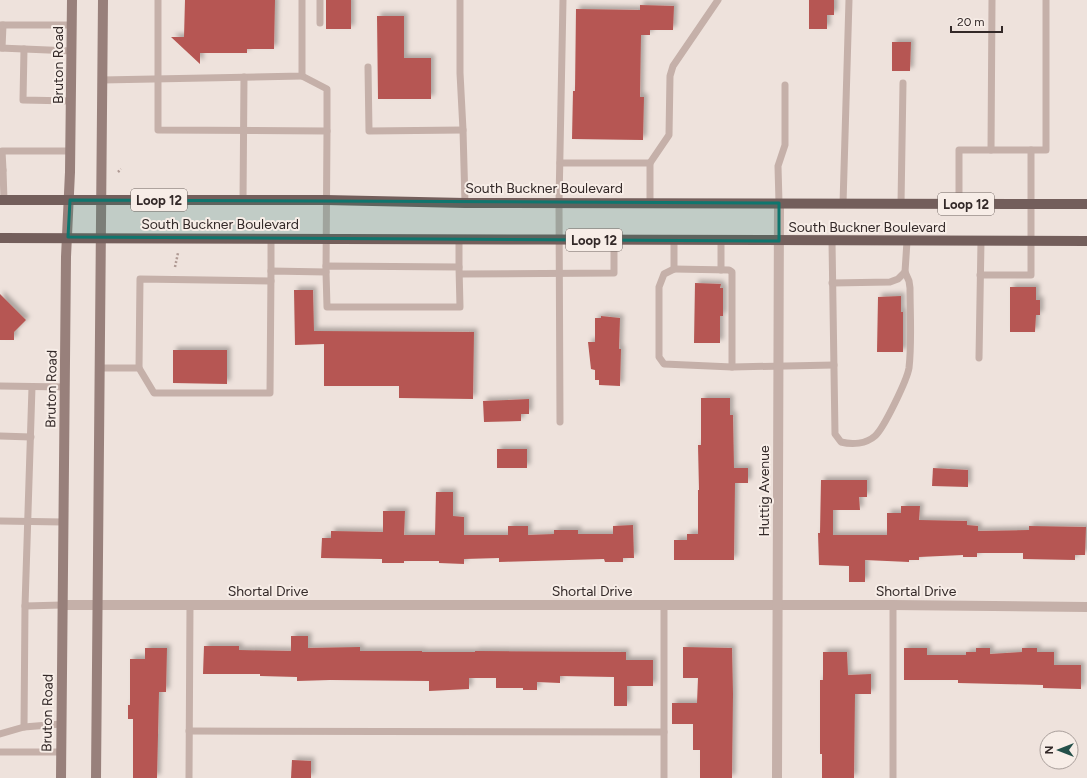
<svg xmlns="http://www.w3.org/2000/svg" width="1087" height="778" viewBox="0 0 1087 778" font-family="Figtree,sans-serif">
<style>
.building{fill:#b65652;filter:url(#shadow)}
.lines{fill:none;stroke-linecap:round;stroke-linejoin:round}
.path{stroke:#b09a94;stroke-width:2.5;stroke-dasharray:2 2;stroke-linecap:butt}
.service{stroke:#c5b0a9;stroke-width:7}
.minor{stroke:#c5b0a9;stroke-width:10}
.secondary{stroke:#98807b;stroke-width:10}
.primary{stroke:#735e5b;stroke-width:10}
.marked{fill:#0f766e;fill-opacity:0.2;stroke:#0f766e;stroke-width:3;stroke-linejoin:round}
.labels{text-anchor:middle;stroke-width:4;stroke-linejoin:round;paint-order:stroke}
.shield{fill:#f7ede7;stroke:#6e6461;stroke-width:1}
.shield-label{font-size:13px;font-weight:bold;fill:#332928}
.street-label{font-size:14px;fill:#332928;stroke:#f7ede7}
</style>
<defs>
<filter id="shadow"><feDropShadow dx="3.5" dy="-3.5" stdDeviation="2" flood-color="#0004"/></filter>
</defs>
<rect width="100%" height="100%" fill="#eee2dc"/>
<g class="building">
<path d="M 185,0 L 275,0 L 274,49 L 247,49 L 247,53 L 200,53 L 200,64 L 171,37 L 184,37 Z"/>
<rect x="326" y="0" width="25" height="29"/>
<path d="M 809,0 L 834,0 L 834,15 L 827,15 L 827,29 L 809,29 Z"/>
<path d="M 640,5 L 674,6 L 673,30 L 650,30 L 650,35 L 641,35 L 640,97 L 644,97 L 643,140 L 572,139 L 573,91 L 575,91 L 576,9 L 640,10 Z"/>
<path d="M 377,16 L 404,16 L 404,58 L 431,58 L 431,99 L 378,99 Z"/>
<path d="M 892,42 L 911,42 L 910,71 L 892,71 Z"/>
<path d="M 695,283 L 721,284 L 720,288 L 723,288 L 723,316 L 720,316 L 720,343 L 694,343 Z"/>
<path d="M 1010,287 L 1036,287 L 1036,300 L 1040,300 L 1040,315 L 1036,315 L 1035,332 L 1010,332 Z"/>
<path d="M 294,290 L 313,290 L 314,331 L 474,332 L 473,399 L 399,398 L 399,386 L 324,386 L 324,344 L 295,345 Z"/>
<path d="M 0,294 L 26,320 L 14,332 L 14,340 L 0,340 Z"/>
<path d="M 901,296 L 901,312 L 903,312 L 903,352 L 877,352 L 878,297 Z"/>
<path d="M 601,316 L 620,318 L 619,349 L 621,349 L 620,386 L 599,385 L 599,380 L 595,380 L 595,370 L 591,369 L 588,342 L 595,342 L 595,318 L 601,318 Z"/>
<path d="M 173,350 L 227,350 L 227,384 L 173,383 Z"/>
<path d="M 701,398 L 730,398 L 730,415 L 733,415 L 734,468 L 748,468 L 748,483 L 735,483 L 734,560 L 674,560 L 674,540 L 687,540 L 687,534 L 698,534 L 698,490 L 699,490 L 698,445 L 701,445 Z"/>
<path d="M 529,399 L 529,414 L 521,414 L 521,421 L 484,422 L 483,401 Z"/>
<rect x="497" y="449" width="30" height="19"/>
<path d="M 933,468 L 968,470 L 968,487 L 932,486 Z"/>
<path d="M 821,480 L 867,480 L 867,497 L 859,497 L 860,510 L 833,510 L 833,535 L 887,535 L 887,513 L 901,513 L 901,506 L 920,506 L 919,520 L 967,521 L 967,525 L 978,526 L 978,531 L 1029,530 L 1029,526 L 1086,527 L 1085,555 L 1075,555 L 1075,560 L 1023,559 L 1023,553 L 977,553 L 977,557 L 963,557 L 963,555 L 919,557 L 919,560 L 909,560 L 909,562 L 865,560 L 865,582 L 849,582 L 849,566 L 819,565 L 818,533 L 820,533 Z"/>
<path d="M 436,492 L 453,492 L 453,516 L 464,517 L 464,535 L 508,535 L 508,526 L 528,526 L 528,535 L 554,534 L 554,530 L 578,530 L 578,534 L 613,534 L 613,526 L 633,525 L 634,558 L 623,558 L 623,562 L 605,562 L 604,559 L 499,562 L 499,558 L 464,559 L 464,564 L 439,563 L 439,561 L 404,561 L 404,563 L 382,563 L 382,559 L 321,558 L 322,538 L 331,538 L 331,531 L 383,532 L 383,511 L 405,511 L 404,535 L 435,535 Z"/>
<path d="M 291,636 L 308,636 L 308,648 L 360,647 L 360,651 L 422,651 L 422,652 L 475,652 L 475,651 L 626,652 L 626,660 L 653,660 L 653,686 L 627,686 L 627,706 L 614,706 L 614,677 L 560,676 L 560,683 L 537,682 L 537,690 L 523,690 L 523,688 L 496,688 L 496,678 L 469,678 L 469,689 L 429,691 L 429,681 L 330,680 L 297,681 L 297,677 L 260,676 L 260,674 L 203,674 L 204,646 L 239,646 L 239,650 L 291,651 Z"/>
<path d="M 683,647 L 732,648 L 733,694 L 732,778 L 700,778 L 700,750 L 693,750 L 693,724 L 672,724 L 672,703 L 697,703 L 698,678 L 683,678 Z"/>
<path d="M 145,648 L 167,648 L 166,692 L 159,692 L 157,778 L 133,778 L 133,719 L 128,719 L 128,705 L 130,705 L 130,659 L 145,659 Z"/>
<path d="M 904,648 L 927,648 L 927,655 L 966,655 L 966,652 L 976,652 L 976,648 L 990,648 L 990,654 L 1022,652 L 1022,648 L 1037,648 L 1037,652 L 1054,652 L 1054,665 L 1081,665 L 1081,689 L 1043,688 L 1043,685 L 958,683 L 958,680 L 904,680 Z"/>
<path d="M 823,652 L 847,652 L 848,675 L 871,674 L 871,694 L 855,694 L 854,778 L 822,778 L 822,754 L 820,754 L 820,680 L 823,680 Z"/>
<path d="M 292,760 L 311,761 L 311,778 L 291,778 Z"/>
</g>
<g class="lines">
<g class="path">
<path d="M 118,172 L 121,169"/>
<path d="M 175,267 L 178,253"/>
</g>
<g class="service">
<path d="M 460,0 L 460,73 L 463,130 L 465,203"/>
<path d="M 320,23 L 320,0"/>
<path d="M 0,25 L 72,25"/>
<path d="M 0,48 L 72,51"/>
<path d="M 2,48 L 3,25"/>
<path d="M 24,49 L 23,100 L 71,101"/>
<path d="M 368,67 L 369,131 L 463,130"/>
<path d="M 302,76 L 327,89 L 327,131"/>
<path d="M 102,80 L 302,76 L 302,0"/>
<path d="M 991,150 L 1031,150"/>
<path d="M 560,163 L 650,163"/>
<path d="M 0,170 L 3,170 L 4,200"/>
<path d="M 3,170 L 2,151 L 71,151"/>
<path d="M 243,201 L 244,77"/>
<path d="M 650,203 L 650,163 L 669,135 L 670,76 L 673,66 L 718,0"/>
<path d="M 779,203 L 778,166 L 785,145 L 785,85"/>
<path d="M 843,204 L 849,0"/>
<path d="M 901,204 L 903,83"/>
<path d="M 959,204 L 959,150 L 991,150 L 992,0"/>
<path d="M 459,239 L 459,267"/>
<path d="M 674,241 L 674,269 L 664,274 L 659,287 L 659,357 L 664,364 L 732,367 L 834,365"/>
<path d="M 721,241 L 721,270"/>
<path d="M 832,241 L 835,434 L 841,442 C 852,445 866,444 875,436 C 884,428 907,380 909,368 C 912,342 910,314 910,288 L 909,281 L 905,272 L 907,241"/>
<path d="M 326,266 L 459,267 L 460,307 L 327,307 L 326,272"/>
<path d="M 674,269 L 729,270 L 732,272 L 732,367"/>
<path d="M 271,271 L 271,239"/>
<path d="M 460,274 L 614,273 L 614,240"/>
<path d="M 980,275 L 1031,275 L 1031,150 L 1046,150 L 1046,0"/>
<path d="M 832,283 L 890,282 L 898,279 L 905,272"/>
<path d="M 979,358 L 981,241"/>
<path d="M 100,368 L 139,368 L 154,393 L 270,393 L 271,271 L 326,272 L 327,131 L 158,130 L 158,0"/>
<path d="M 139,368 L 140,279 L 271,281"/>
<path d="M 0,386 L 65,387"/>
<path d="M 32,387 L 25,606 L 62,605"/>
<path d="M 560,422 L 559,202 L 563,0"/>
<path d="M 0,436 L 31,437"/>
<path d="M 0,521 L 63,522"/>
<path d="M 664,605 L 664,778"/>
<path d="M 24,727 L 25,606"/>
<path d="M 189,731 L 664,732"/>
<path d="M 0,734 L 24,727 L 61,724"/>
<path d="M 0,752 L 61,752"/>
<path d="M 189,778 L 190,605"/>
<path d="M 893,778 L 893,605"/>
</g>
<g class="minor">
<path d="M 62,605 L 893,605 L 1087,607"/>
<path d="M 777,778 L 779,203"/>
</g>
<g class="secondary">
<path d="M 61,778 L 66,257 L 70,172 L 72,0"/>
<path d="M 96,778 L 103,0"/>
</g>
<g class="primary">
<path d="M 0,200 L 326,200 L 465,203 L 1087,204"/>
<path d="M 0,238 C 362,237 725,242 1087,241"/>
</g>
</g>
<path class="marked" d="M 70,200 L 779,203 L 779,241 L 68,237 Z"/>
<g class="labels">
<g class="shield">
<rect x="131" y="189" width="56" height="22" rx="3"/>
<rect x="938" y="193" width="56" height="22" rx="3"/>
<rect x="566" y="229" width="56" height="22" rx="3"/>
</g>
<g class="shield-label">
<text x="159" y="205">Loop 12</text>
<text x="966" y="209">Loop 12</text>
<text x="594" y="245">Loop 12</text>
</g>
<g class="street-label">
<text transform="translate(58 65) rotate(-90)" y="5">Bruton Road</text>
<text x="544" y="193">South Buckner Boulevard</text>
<text x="220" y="229">South Buckner Boulevard</text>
<text x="867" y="232">South Buckner Boulevard</text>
<text transform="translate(51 389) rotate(-89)" y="5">Bruton Road</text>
<text transform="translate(764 491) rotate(-90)" y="5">Huttig Avenue</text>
<text x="268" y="596">Shortal Drive</text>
<text x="592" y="596">Shortal Drive</text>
<text x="916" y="596">Shortal Drive</text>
<text transform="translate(47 713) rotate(-89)" y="5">Bruton Road</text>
</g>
</g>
<g transform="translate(1059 750) rotate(270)"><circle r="19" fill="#f7ede7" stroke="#a99f9b"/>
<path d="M0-3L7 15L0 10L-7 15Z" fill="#234f49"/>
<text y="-6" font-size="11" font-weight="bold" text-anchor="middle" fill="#332928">N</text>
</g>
<path d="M951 26v6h51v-6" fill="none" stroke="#332928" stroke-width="2"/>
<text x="957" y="26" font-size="12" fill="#332928" stroke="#f7ede7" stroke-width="3" paint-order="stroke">20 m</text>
</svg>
